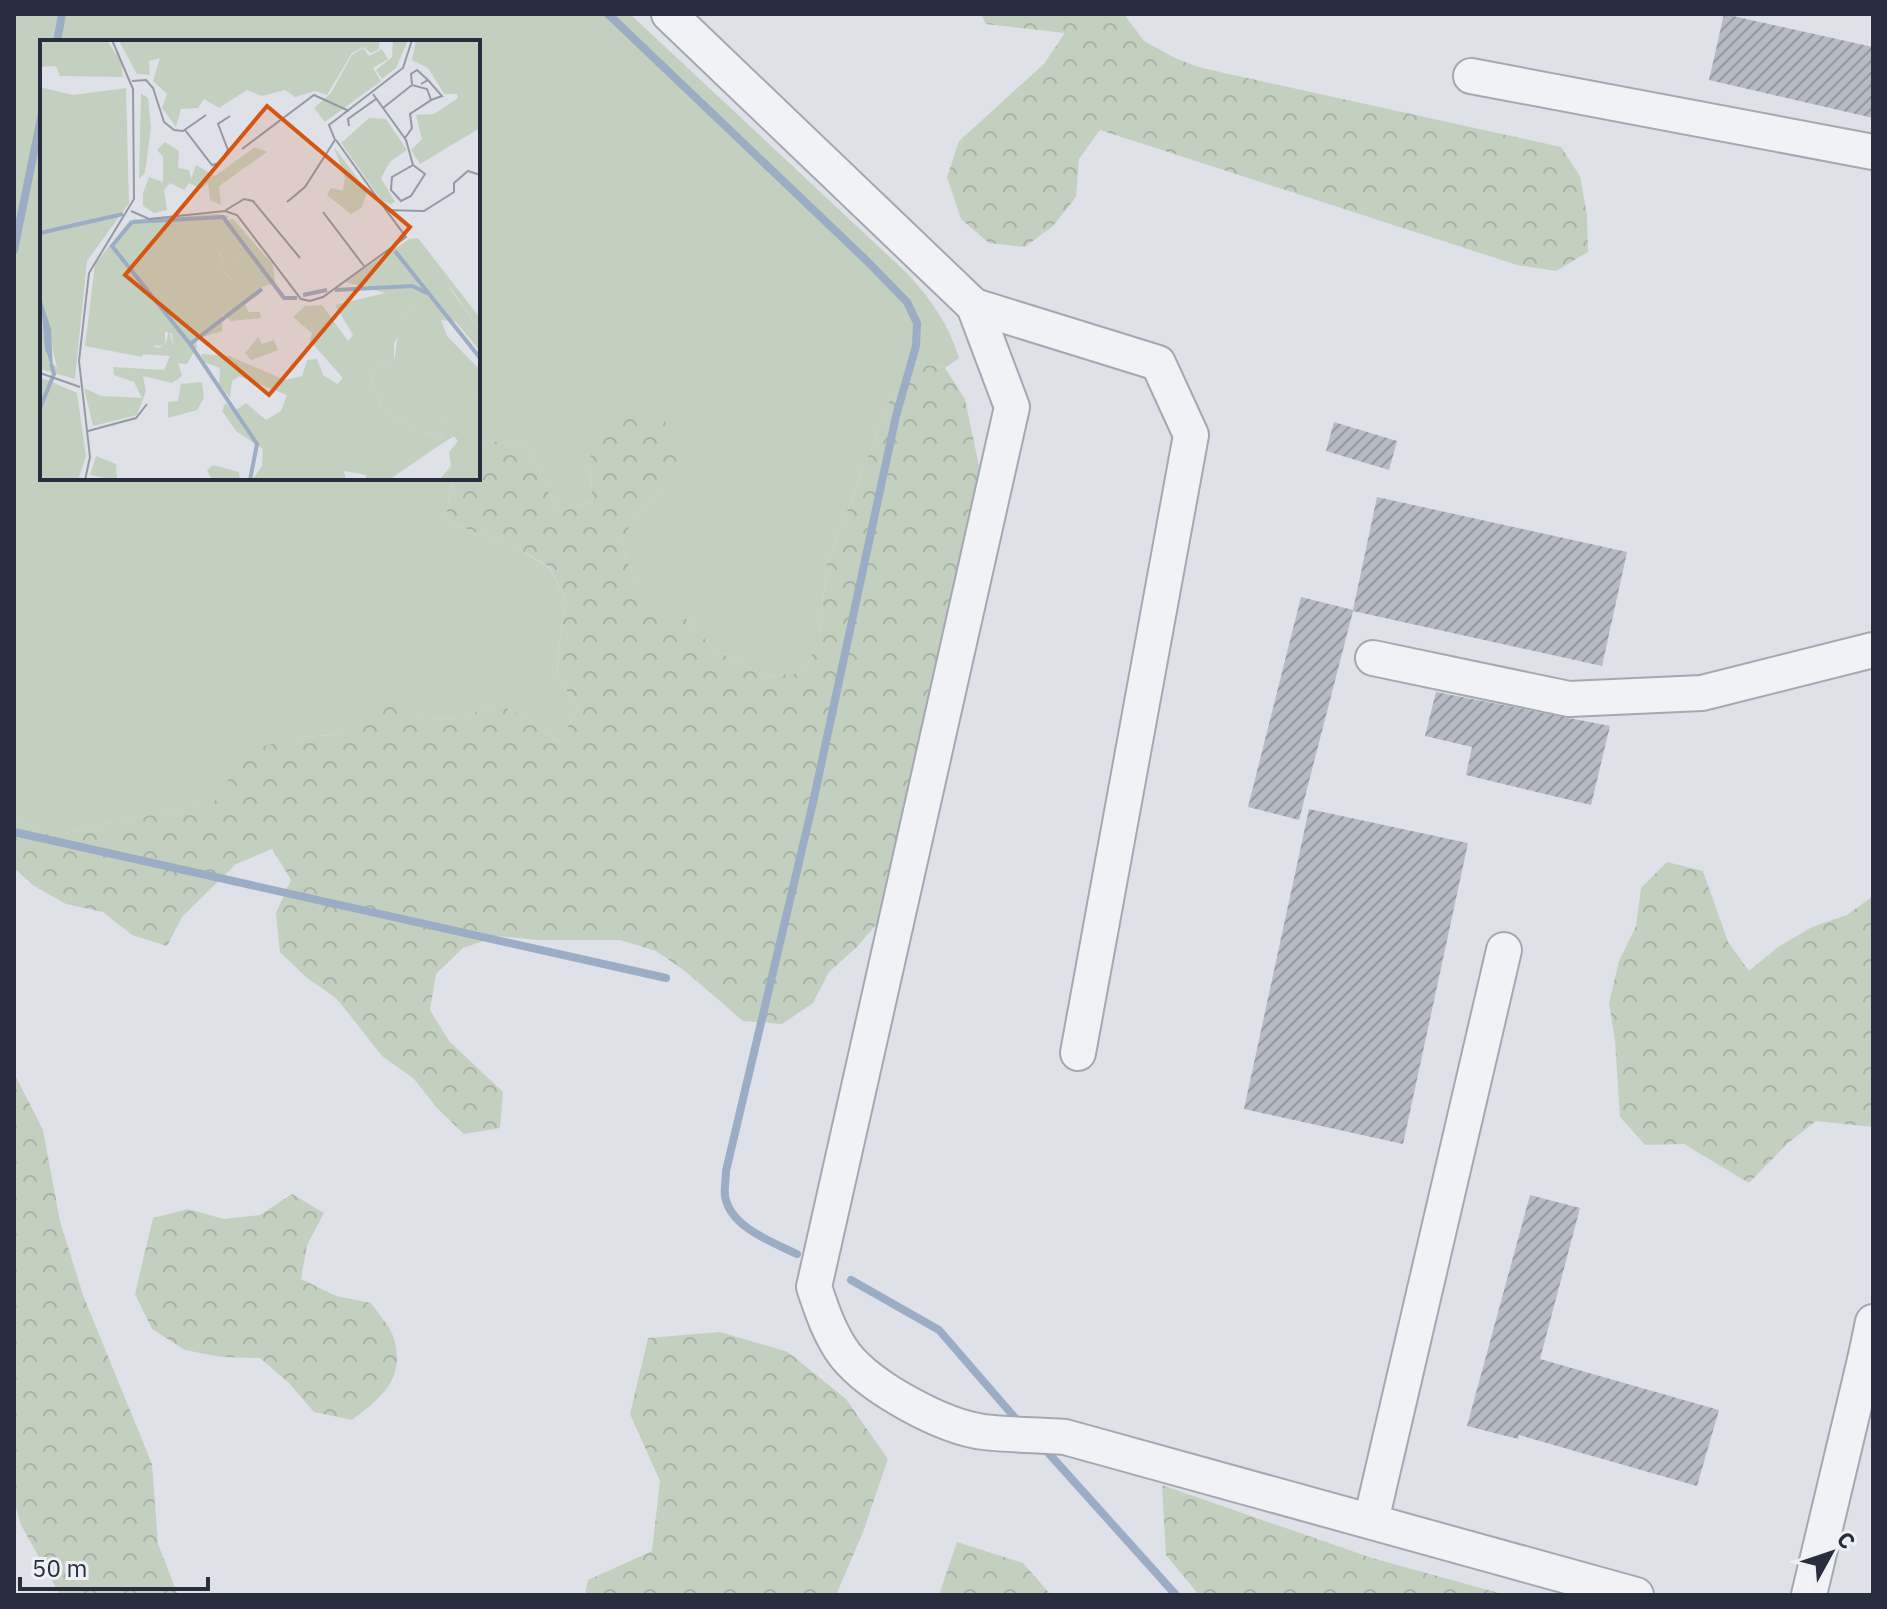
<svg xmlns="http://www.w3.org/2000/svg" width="1887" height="1609" viewBox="0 0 1887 1609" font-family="'IBM Plex Sans',sans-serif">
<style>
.green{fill:#c3d0c0}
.forest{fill:url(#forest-crowns)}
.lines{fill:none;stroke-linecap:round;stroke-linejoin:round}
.stream{stroke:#9bacc5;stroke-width:8}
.building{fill:url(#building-hatch)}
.minor-casing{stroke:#a4a8b1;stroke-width:38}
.minor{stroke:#f1f2f5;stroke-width:34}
.inset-river{fill:none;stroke:#9bacc5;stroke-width:4}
.inset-road{fill:none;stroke:#9599a3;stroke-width:2}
.view{fill:#d55511;fill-opacity:0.15;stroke:#d55511;stroke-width:4}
.inset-edge{fill:none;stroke:#282e3d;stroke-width:4}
</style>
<defs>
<pattern id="forest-crowns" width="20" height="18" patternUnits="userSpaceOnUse" patternTransform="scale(2)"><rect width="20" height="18" fill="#c3d0c0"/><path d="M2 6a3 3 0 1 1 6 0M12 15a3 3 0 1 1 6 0" fill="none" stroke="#a8b3a6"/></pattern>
<pattern id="building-hatch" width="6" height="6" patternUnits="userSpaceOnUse" patternTransform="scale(2)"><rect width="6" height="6" fill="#b6bac3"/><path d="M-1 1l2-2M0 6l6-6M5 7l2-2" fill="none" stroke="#9498a0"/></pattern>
</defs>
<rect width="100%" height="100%" fill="#dee1e7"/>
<path class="green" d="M 14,14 L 630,14 L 909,275 C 932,301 949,325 959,358 L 945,368 L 909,362 L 891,397 L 827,564 L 819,640 L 803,673 L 766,676 L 713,649 L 690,621 L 657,607 L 634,578 L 620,543 L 639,511 L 668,487 L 589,465 L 593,502 L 558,511 L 526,445 L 490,441 L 478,449 L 478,42 L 42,42 L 42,478 L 453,478 L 445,521 L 516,547 L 549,568 L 566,599 L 560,637 L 557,676 L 579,709 L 558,742 L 529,720 L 497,703 L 463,718 L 424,719 L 397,696 L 336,735 L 298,737 L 233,772 L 214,804 L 91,826 L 53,837 L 14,818 Z"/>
<g class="forest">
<path d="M 981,14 L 1124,14 L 1144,41 L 1177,59 L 1202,68 L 1561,147 L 1580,176 L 1587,215 L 1588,252 L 1556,271 L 1517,265 L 1100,130 L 1079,159 L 1076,197 L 1053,226 L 1025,247 L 989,243 L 961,219 L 947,177 L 959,141 L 1044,64 L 1065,33 L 986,24 Z"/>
<path d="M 908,362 L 945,368 L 965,399 L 980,471 L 881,919 L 857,947 L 829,972 L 813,1003 L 782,1024 L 743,1021 L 685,971 L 656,951 L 620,940 L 537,940 L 498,936 L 463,948 L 436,974 L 430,1010 L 449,1041 L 503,1092 L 500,1128 L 464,1134 L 437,1108 L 414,1079 L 382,1056 L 337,999 L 306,977 L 280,952 L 276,913 L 291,880 L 272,849 L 236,864 L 182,917 L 167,946 L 132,935 L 103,912 L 66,904 L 34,886 L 14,868 L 14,818 L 53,837 L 91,826 L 213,804 L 233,772 L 261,747 L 298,737 L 336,735 L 397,695 L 424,719 L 463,718 L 497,703 L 529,720 L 558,742 L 579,709 L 557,676 L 560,637 L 566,599 L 549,567 L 516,547 L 445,521 L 453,478 L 478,478 L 478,449 L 490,441 L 526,445 L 558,511 L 593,502 L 589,465 L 597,423 L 630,402 L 664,419 L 679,452 L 668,487 L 639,511 L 620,543 L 634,578 L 657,606 L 690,621 L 713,649 L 766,676 L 803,673 L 819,640 L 827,564 L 891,397 Z"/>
<path d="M 1667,862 L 1703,871 L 1728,942 L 1749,971 L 1778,947 L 1812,927 L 1847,915 L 1873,896 L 1873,1127 L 1816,1121 L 1788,1143 L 1749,1183 L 1684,1144 L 1645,1145 L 1620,1117 L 1615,1041 L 1609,1003 L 1619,961 L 1636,926 L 1641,888 Z"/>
<path d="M 14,1073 L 43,1130 L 60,1221 L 83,1295 L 152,1464 L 158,1544 L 178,1595 L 60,1595 L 21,1525 L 14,1500 Z"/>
<path d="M 292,1194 L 324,1213 L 307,1245 L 301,1279 L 336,1296 L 371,1303 C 378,1313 389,1325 393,1336 C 407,1378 382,1397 352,1420 L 314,1412 L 289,1383 L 260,1358 L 221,1357 L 185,1350 L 152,1329 L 135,1294 L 153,1218 L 188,1209 L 224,1219 L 260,1215 Z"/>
<path d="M 720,1332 L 788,1352 L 846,1399 L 888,1459 L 863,1532 L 836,1595 L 585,1595 L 588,1580 L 652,1551 L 660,1481 L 630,1414 L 648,1338 Z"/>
<path d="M 1162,1485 L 1372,1558 L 1506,1595 L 1199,1595 L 1166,1555 Z"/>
<path d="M 957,1542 L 1023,1563 L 1051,1595 L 939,1595 Z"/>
</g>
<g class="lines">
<g class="stream">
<path d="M 608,14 L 867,261 L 907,302 L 917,323 L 916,346 L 896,416 L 812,807 L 726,1171 C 726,1179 724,1188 725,1196 C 730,1227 772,1242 797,1254"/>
<path d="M 57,42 L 62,14"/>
<path d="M 14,250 L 42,113"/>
<path d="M 14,832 L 666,978"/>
<path d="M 851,1280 L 939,1330 L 1016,1419"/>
<path d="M 1043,1447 L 1176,1595"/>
</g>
</g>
<g class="building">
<path d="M 1724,14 L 1873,47 L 1873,118 L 1709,80 Z"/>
<path d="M 1334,422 L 1397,441 L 1389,470 L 1326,451 Z"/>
<path d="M 1377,497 L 1627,552 L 1602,666 L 1353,611 L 1299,820 L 1248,807 L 1301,597 L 1353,610 Z"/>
<path d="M 1436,692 L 1610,726 L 1591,805 L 1466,775 L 1472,747 L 1425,736 Z"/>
<path d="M 1309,809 L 1468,843 L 1403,1144 L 1244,1109 Z"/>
<path d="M 1530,1195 L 1580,1208 L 1540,1359 L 1719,1410 L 1697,1486 L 1519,1435 L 1518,1439 L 1467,1426 Z"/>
</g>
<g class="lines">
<g class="minor-casing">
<g id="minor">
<path d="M 669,14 L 974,306 L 1012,407 L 814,1287 C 822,1311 830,1335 845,1355 C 871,1388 943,1427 984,1432 C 1011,1435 1038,1435 1065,1437 L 1636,1595"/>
<path d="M 1471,76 L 1873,152"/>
<path d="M 974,306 L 1158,363 L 1191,435 L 1078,1053"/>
<path d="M 1373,658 L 1569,699 L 1702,693 L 1873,650"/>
<path d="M 1865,1360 L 1873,1322"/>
<path d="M 1371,1521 L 1504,950"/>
<path d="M 1809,1595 L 1865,1360 L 1873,1370"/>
</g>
</g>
<use href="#minor" class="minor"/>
</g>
<g transform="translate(40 40)">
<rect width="440" height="440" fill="#dee1e7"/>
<path d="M 323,8 L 329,16 L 342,9 L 348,19 L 333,28 L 341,41 L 285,82 L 274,68 L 291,53 L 312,15 ZM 178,174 L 189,176 L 186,181 L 205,214 L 184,222 L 179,212 L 174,220 L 173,230 L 181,229 L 193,241 L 177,252 L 173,276 L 164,293 L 156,296 L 157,307 L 147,324 L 135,323 L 132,294 L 125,292 L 125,306 L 107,305 L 102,317 L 45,306 L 55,224 L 90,180 ZM 409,247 L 440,291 L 440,311 L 416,282 L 401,280 L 407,296 L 440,330 L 440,351 L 429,365 L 411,365 L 403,383 L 418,394 L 401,404 L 402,393 L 378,394 L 367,381 L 343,372 L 330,331 L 354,322 L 361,275 Z" fill="#c3d0c0"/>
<path d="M 0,0 L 67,0 L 81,22 L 83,37 L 20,36 L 16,26 L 0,27 ZM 340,0 L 339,9 L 331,13 L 323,7 L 312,13 L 287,55 L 275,51 L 255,57 L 245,50 L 222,56 L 207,50 L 179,68 L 164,59 L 158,68 L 141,69 L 136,87 L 122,68 L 127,54 L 113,41 L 120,18 L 109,21 L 110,35 L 97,34 L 79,1 ZM 353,0 L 368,0 L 356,28 L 342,39 L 336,30 L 352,17 ZM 376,0 L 440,0 L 440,88 L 380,124 L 371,110 L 382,99 L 376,75 L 394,74 L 418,58 L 417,54 L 404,54 L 388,28 L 372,20 ZM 329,78 L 346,79 L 367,110 L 350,122 L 341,138 L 355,162 L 351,164 L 341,160 L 301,103 ZM 125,102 L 139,111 L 138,128 L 149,130 L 151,139 L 156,125 L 175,136 L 215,107 L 227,112 L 179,146 L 181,165 L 170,160 L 168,143 L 161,149 L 149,143 L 144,150 L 130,143 L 124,150 L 127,170 L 114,173 L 103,166 L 103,153 L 109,137 L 123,142 L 123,117 L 117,110 ZM 294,107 L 327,151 L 322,167 L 311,174 L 287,155 L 291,148 L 303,151 L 305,138 ZM 193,179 L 233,225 L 235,242 L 216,250 L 205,264 L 208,272 L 220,272 L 221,278 L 191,281 L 182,274 L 182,291 L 154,300 L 173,276 L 177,252 L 193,240 L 181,229 L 165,234 L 161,229 L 164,221 L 174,220 L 168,209 L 176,208 L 184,222 L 205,214 L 186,181 ZM 378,198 L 440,278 L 440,291 L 410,247 L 361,275 L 366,282 L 354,304 L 354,322 L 330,331 L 343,372 L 367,381 L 378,394 L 402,393 L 401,404 L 349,440 L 326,440 L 326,435 L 304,431 L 306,440 L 212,440 L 222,426 L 223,409 L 196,391 L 182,371 L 185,363 L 195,371 L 206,363 L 226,380 L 241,371 L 247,355 L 199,336 L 192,341 L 190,357 L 179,345 L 180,328 L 164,322 L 161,314 L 189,316 L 245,340 L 262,336 L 267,320 L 277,319 L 283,335 L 297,344 L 303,338 L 270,301 L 272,293 L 253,277 L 265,266 L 282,265 L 308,301 L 313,295 L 295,265 L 345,253 L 305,242 L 369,199 ZM 129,291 L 142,336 L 132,343 L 103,336 L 106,351 L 97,375 L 53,386 L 44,348 L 61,356 L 102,358 L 94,342 L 74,335 L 73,327 L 124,330 L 130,316 L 99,314 L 108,301 L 117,308 L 125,305 ZM 218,297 L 222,304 L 234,300 L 238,310 L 211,320 L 205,313 ZM 56,416 L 76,424 L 77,440 L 50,435 ZM 173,425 L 199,432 L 200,440 L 172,440 L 167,430 Z" fill="#c3d0c0"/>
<path d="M 0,47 L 33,55 L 86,48 L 89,163 L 47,221 L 35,339 L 0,329 L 0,270 L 7,317 L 17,328 L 0,255 ZM 101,53 L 108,58 L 111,87 L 105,133 L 99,139 ZM 0,337 L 37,353 L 46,416 L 38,440 L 0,440 ZM 440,351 L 440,440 L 399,440 L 411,426 L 409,412 L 418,401 L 403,383 L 411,364 L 429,365 Z" fill="#c3d0c0"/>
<path d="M 162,342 L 164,358 L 157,370 L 128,378 L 128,362 L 138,361 L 141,344 Z" fill="#c3d0c0"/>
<path d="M 0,255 L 11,289 L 13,331 L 5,309 Z" fill="#9bacc5"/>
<path class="inset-river" d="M 92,182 L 72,206 L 150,304 L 217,404 L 210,440M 92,182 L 183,177 L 244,258 L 257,258M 0,193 L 83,174M 355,211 L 440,318M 295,250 L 372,246 L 387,253M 263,255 L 287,250M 150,304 L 222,249M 0,368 L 14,334 L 11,324"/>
<path class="inset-road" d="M 92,41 L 106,40 L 113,48 L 124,82 L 134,90 L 143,91 L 166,75M 372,44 L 371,34 L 377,30 L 388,40M 381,44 L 388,40 L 402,56 L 391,60M 333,54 L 366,100 L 373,125 L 352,137 L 351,150 L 361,161 L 371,156 L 385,134 L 373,125M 343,68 L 372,45 L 387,49 L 391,60 L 370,74 L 372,88 L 365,98M 309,86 L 308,79 L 336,59M 145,90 L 172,125 L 180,123 L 188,110 L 178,84 L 190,76M 296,100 L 346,170M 202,109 L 274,55 L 309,71M 247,162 L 265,147 L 295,100 L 289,85 L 363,28 L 372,0M 186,170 L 204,159 L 213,161 L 260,218M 91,171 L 109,179 L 185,171 L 197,175 L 261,259 L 270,261 L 283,257 L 366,197 L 346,170 L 384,171 L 414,152 L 414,143 L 428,131 L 440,135M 283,172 L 324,226M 0,333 L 40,347M 48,391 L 96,378 L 107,364M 45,440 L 50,417 L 39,321 L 49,233 L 94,159 L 93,49 L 72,0"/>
<path class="view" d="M 227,66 L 370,187 L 229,355 L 85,235 Z"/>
<rect width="440" height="440" class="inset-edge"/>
</g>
<rect width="1887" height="1609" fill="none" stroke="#282e3d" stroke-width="32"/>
<g transform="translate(1831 1553) rotate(50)" stroke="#edf0f5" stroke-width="6" paint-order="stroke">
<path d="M0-6L14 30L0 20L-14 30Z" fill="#282e3d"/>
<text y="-12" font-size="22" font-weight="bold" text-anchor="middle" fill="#282e3d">С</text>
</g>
<path d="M20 1577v12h188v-12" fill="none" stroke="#282e3d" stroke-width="4"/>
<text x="32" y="1577" font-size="24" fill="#282e3d" stroke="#edf0f5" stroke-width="6" paint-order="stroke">50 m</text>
</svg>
